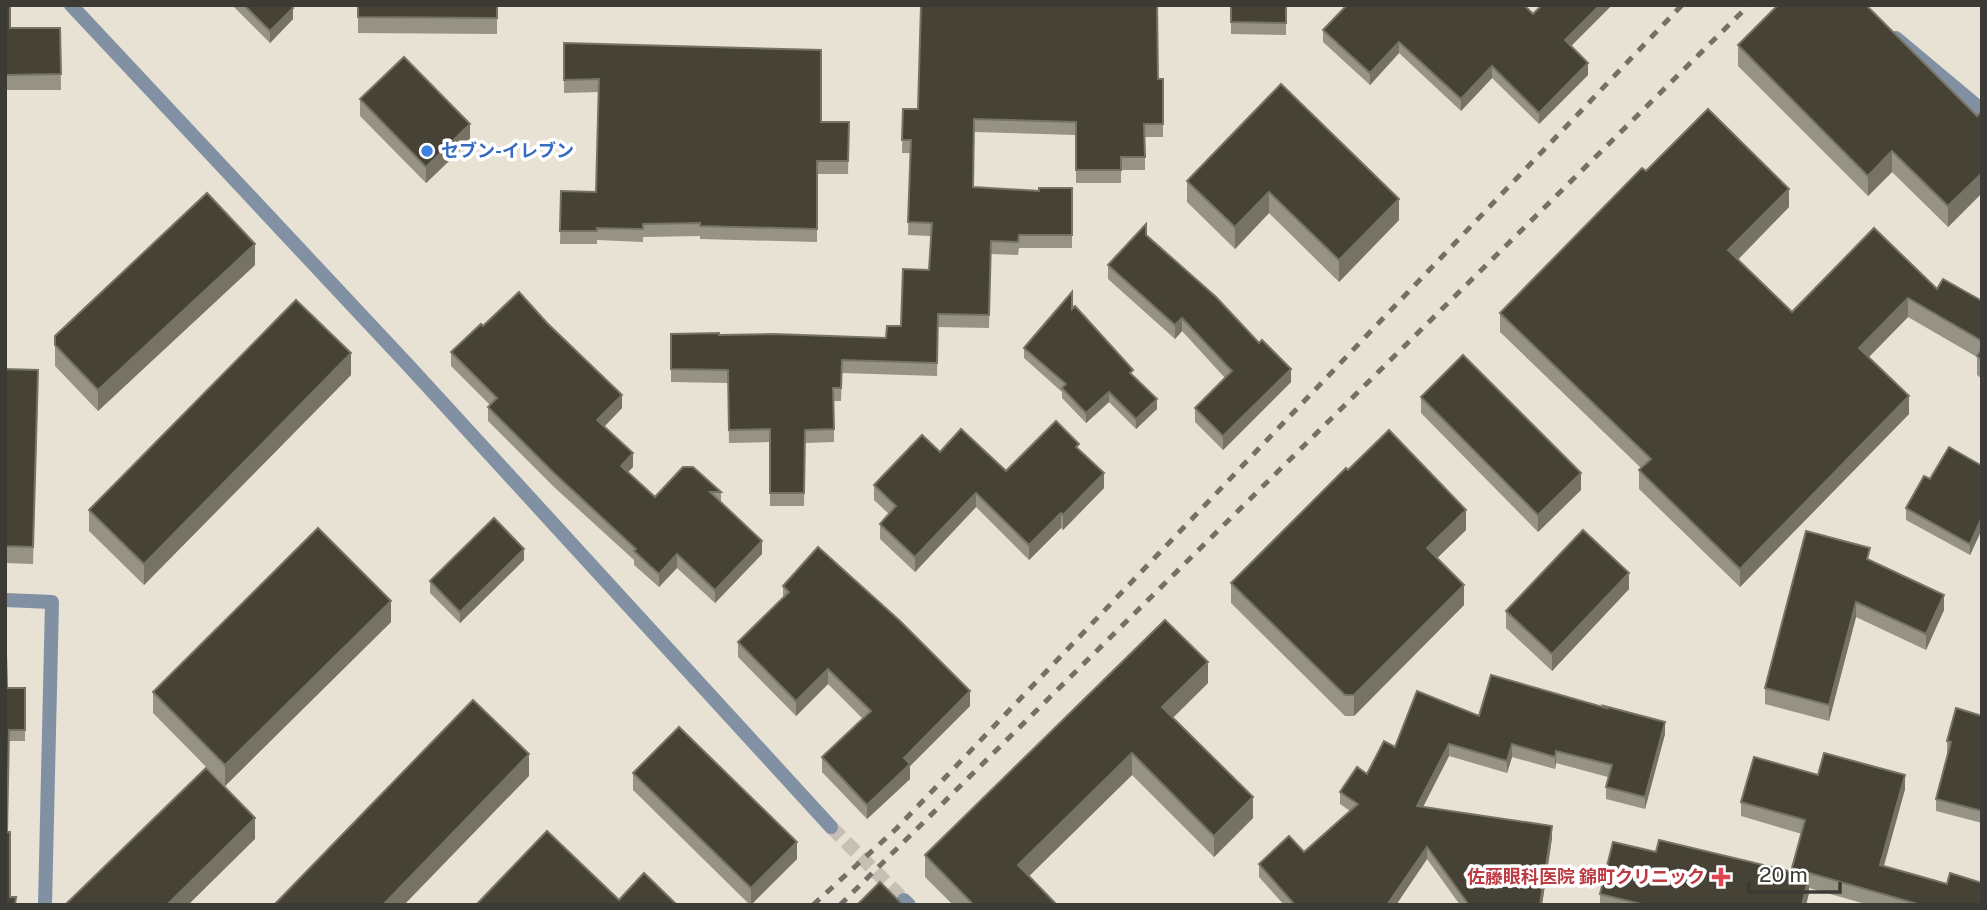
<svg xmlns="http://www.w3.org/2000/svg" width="1987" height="910" viewBox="0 0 1987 910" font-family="'Public Sans','Noto Sans JP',sans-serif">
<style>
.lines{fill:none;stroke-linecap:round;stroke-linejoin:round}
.tertiary-tunnel{stroke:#c5c0b3;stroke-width:14;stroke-dasharray:14 7;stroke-linecap:butt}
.minor{stroke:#8191a3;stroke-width:14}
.tertiary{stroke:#8191a3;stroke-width:14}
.rail{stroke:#737067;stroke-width:5;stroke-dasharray:9 9;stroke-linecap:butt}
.wall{fill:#969284}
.shaded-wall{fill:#767365}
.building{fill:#464336;stroke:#767365;stroke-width:2}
.shop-dot{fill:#3f7fe0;stroke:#fff;stroke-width:2.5}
.health-dot{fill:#e0444e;stroke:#fff;stroke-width:2.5}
.labels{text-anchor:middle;stroke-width:7;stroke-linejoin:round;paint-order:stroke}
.shop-label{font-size:18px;font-weight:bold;fill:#366cbe;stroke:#fff;text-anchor:start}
.health-label{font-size:18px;font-weight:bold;fill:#be3a42;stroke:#fff;text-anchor:end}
</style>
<rect width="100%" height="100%" fill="#e7e2d3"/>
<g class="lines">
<path class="tertiary-tunnel" d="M 831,827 L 904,900"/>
<g class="minor">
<path d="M 1896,38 L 1982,110"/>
<path d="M 5,600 L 52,602 L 45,905"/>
</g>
<g class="tertiary">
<path d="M 71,5 L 408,365 L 831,827"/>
<path d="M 904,900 L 909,905"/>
</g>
<g class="rail">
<path d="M 813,905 L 896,829 L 1682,5"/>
<path d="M 840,905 L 1749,5"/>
</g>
</g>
<g class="wall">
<path d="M 5,5 L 10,28 L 60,28 L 61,90 L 5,90 Z"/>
<path d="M 232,5 L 290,5 L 293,19 L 270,43 Z"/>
<path d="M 358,5 L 497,5 L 497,34 L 358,33 Z"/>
<path d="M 1231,5 L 1286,5 L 1286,35 L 1231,34 Z"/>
<path d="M 1542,5 L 1612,5 L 1571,46 L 1588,75 L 1539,124 L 1492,78 L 1461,111 L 1399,53 L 1370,85 L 1323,42 L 1323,30 L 1533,14 Z"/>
<path d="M 564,43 L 821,122 L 849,122 L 848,174 L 817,174 L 817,242 L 700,239 L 700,236 L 643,237 L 643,242 L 597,240 L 597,244 L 560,244 L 561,191 L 596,192 L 599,92 L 564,93 Z"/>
<path d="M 1738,45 L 1977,116 L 1982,111 L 1982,193 L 1948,227 L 1892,172 L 1868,196 L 1738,66 Z"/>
<path d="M 1158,79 L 1163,79 L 1163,137 L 1145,137 L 1145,170 L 1121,170 L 1121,183 L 1076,183 L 1076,135 L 974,132 L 973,187 L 1039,191 L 1072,188 L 1072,248 L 1019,248 L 1018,255 L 991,254 L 989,328 L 938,327 L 937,376 L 842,373 L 841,401 L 834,401 L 834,442 L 805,443 L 804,506 L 770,506 L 770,442 L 729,443 L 728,383 L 671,382 L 671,334 L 886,338 L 901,326 L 929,270 L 931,236 L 908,235 L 910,153 L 902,153 L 903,109 L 918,109 Z"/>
<path d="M 1281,84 L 1399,220 L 1339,282 L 1269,213 L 1235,249 L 1187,202 L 1187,181 Z"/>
<path d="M 360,99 L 470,141 L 426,183 L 360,116 Z"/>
<path d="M 1646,171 L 1789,207 L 1738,260 L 1792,312 L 1937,289 L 1982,301 L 1982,379 L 1977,375 L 1977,357 L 1908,317 L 1869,357 L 1909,414 L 1740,587 L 1639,489 L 1639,470 L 1641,468 L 1500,332 L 1500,313 Z"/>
<path d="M 1146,235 L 1291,382 L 1223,450 L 1195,422 L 1195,408 L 1225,378 L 1182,331 L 1175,339 L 1108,279 L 1108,265 Z"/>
<path d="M 255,265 L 98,411 L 55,366 L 55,336 Z"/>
<path d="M 1072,309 L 1133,376 L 1157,409 L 1136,429 L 1109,402 L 1086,423 L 1062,398 L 1062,392 L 1024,358 L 1024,348 Z"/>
<path d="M 483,326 L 622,408 L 604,427 L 633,467 L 628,472 L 655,497 L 683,467 L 721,492 L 721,503 L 762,554 L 715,603 L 677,568 L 659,587 L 634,565 L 634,560 L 554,487 L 488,421 L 488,407 L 490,405 L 451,366 L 451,352 Z"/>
<path d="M 5,369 L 38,387 L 33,564 L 5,563 Z"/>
<path d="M 351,375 L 144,585 L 89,531 L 89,510 Z"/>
<path d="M 1421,397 L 1581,490 L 1538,532 L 1421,413 Z"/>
<path d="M 1079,450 L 1104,488 L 1063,530 L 1061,528 L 1029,560 L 976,507 L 915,572 L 880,539 L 880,524 L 889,514 L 874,500 L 874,485 L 940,452 L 1006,471 Z"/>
<path d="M 1982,466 L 1982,529 L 1970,555 L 1906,520 L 1906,508 Z"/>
<path d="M 1348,470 L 1466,530 L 1437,558 L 1464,605 L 1354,716 L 1345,716 L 1231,603 L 1231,583 Z"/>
<path d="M 524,560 L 460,623 L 430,593 L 430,581 Z"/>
<path d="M 1870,561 L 1944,610 L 1926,650 L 1856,617 L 1829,721 L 1765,704 L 1765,688 Z"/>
<path d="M 783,586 L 970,706 L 910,766 L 910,779 L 867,819 L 822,772 L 822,757 L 863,719 L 828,684 L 796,716 L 738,657 L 738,642 L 783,598 Z"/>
<path d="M 1629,589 L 1552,671 L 1506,628 L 1506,611 Z"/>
<path d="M 391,622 L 225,786 L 153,713 L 153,692 Z"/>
<path d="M 1208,683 L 1173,718 L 1253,818 L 1214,857 L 1132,775 L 1029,876 L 1057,905 L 953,905 L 925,877 L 925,855 Z"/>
<path d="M 7,688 L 25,688 L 25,741 L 9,741 L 7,832 L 10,897 L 5,905 Z"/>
<path d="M 1604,706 L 1665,734 L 1645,809 L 1606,799 L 1606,787 L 1608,777 L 1556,763 L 1555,769 L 1512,757 L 1507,773 L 1449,756 L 1422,807 L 1552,838 L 1542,905 L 1460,905 L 1427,859 L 1396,905 L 1284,905 L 1259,877 L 1259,864 L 1304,852 L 1350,811 L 1340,804 L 1340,792 L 1367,774 L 1395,747 L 1479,716 L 1604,707 Z"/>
<path d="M 1982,716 L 1982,823 L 1936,811 L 1936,799 L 1948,753 L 1947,753 L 1947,741 Z"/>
<path d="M 633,773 L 797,859 L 750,905 L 633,790 Z"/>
<path d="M 1818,775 L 1905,789 L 1884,866 L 1982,905 L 1869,905 L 1809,888 L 1809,893 L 1806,905 L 1600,905 L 1600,894 L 1656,852 L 1792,872 L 1802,834 L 1741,816 L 1741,802 Z"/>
</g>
<g class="shaded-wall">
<path d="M 1600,5 L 1612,5 L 1565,52 L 1565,40 Z"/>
<path d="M 293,8 L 293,19 L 270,43 L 270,31 Z"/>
<path d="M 1399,42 L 1399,53 L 1370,85 L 1370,73 Z"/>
<path d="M 1588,63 L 1588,75 L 1539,124 L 1539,113 Z"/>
<path d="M 1492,66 L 1492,78 L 1461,111 L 1461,99 Z"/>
<path d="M 470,124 L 470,141 L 426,183 L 426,167 Z"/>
<path d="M 1892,151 L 1892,172 L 1868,196 L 1868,176 Z"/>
<path d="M 1982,173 L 1982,193 L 1948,227 L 1948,206 Z"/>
<path d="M 1789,189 L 1789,207 L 1728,269 L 1728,250 Z"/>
<path d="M 1269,192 L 1269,213 L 1235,249 L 1235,227 Z"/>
<path d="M 1399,199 L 1399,220 L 1339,282 L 1339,260 Z"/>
<path d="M 255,244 L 255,265 L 98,411 L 98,390 Z"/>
<path d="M 1908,298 L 1908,317 L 1859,367 L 1859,348 Z"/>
<path d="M 1182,318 L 1182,331 L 1175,339 L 1175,325 Z"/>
<path d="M 351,353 L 351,375 L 144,585 L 144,564 Z"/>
<path d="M 1291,369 L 1291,382 L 1223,450 L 1223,436 Z"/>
<path d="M 1109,392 L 1109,402 L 1086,423 L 1086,413 Z"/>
<path d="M 622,395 L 622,408 L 597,434 L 597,420 Z"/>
<path d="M 1909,396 L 1909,414 L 1740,587 L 1740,569 Z"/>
<path d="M 1157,399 L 1157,409 L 1136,429 L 1136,419 Z"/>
<path d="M 633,453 L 633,467 L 621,479 L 621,466 Z"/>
<path d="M 1104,473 L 1104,488 L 1063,530 L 1063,515 Z"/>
<path d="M 1581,473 L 1581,490 L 1538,532 L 1538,515 Z"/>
<path d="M 976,493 L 976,507 L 915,572 L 915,557 Z"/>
<path d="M 1466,510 L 1466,530 L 1427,568 L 1427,548 Z"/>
<path d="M 1061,513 L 1061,528 L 1029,560 L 1029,545 Z"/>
<path d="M 1982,517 L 1982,529 L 1970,555 L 1970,544 Z"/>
<path d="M 762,541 L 762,554 L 715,603 L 715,590 Z"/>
<path d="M 524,549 L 524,560 L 460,623 L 460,612 Z"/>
<path d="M 677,554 L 677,568 L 659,587 L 659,574 Z"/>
<path d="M 1629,573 L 1629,589 L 1552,671 L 1552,654 Z"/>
<path d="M 1464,585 L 1464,605 L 1354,716 L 1354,695 Z"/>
<path d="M 1944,595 L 1944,610 L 1926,650 L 1926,634 Z"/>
<path d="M 391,601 L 391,622 L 225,786 L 225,765 Z"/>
<path d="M 1856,602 L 1856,617 L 1829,721 L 1829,705 Z"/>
<path d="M 1208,662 L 1208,683 L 1162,728 L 1162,707 Z"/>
<path d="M 828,669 L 828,684 L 796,716 L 796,701 Z"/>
<path d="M 970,691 L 970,706 L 910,766 L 910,779 L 867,819 L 867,805 L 904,758 Z"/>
<path d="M 1665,722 L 1665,734 L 1645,809 L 1645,797 Z"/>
<path d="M 1449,744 L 1449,756 L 1417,819 L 1417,806 Z"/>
<path d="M 1512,744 L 1512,757 L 1507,773 L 1507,761 Z"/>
<path d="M 1556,751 L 1556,763 L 1555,769 L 1555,757 Z"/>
<path d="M 1132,753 L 1132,775 L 1018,887 L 1018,865 Z"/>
<path d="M 529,754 L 529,776 L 404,905 L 383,905 Z"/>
<path d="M 1905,775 L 1905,789 L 1880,879 L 1880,865 Z"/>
<path d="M 1253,797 L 1253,818 L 1214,857 L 1214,836 Z"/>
<path d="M 255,818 L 255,839 L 188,905 L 167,905 Z"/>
<path d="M 1552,826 L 1552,838 L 1542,905 L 1540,905 Z"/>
<path d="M 797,842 L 797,859 L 751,905 L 751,888 Z"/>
<path d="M 1427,847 L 1427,859 L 1396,905 L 1387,905 Z"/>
<path d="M 1809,876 L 1809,893 L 1806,905 L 1802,905 Z"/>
</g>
<g class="building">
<path d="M 5,5 L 10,5 L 10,28 L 60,28 L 61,74 L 5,75 Z"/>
<path d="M 244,5 L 290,5 L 293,8 L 270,31 Z"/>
<path d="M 358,5 L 497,5 L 497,18 L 358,17 Z"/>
<path d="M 921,5 L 1157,5 L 1158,79 L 1163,79 L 1163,124 L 1144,124 L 1145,157 L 1121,157 L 1121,170 L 1076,170 L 1076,122 L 974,119 L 973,187 L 1039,191 L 1039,188 L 1072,188 L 1072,235 L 1019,235 L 1018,242 L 991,241 L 989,315 L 938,314 L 937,363 L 842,360 L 841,388 L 833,388 L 834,429 L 805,430 L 804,493 L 770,493 L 770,429 L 729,430 L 728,370 L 671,369 L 671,334 L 719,333 L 719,335 L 773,334 L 886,338 L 887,326 L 901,326 L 903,269 L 929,270 L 932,223 L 908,222 L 911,140 L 902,140 L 903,109 L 918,109 Z"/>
<path d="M 1231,5 L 1286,5 L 1286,23 L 1231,22 Z"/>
<path d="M 1347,5 L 1524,5 L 1533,14 L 1542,5 L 1600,5 L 1565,40 L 1588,63 L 1539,113 L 1492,66 L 1461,99 L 1399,42 L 1370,73 L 1323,30 Z"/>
<path d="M 1778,5 L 1866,5 L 1977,116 L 1982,111 L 1982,173 L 1948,206 L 1892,151 L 1868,176 L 1738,45 Z"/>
<path d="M 564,43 L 821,50 L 821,122 L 849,122 L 848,161 L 817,161 L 817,229 L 700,226 L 700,223 L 643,224 L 643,229 L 597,228 L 597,231 L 560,231 L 561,191 L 596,192 L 599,79 L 564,80 Z"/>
<path d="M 404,57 L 470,124 L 426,167 L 360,99 Z"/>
<path d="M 1281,84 L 1399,199 L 1339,260 L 1269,192 L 1235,227 L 1187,181 Z"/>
<path d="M 1708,109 L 1789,189 L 1728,250 L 1792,312 L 1874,228 L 1937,289 L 1943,279 L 1982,301 L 1982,341 L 1908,298 L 1859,348 L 1909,396 L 1740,569 L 1639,470 L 1651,459 L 1500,313 L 1642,168 L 1646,171 Z"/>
<path d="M 207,193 L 255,244 L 98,390 L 55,345 L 55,336 Z"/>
<path d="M 1146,224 L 1146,235 L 1216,297 L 1259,343 L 1262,340 L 1291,369 L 1223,436 L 1195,408 L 1232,371 L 1182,318 L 1175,325 L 1108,265 Z"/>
<path d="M 519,292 L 547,323 L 622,395 L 597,420 L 633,453 L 621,466 L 655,497 L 683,467 L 693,467 L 721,492 L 710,492 L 762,541 L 715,590 L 677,554 L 659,574 L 634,551 L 636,549 L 554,473 L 488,407 L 497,398 L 451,352 L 481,324 L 483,326 Z"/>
<path d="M 1072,292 L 1072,309 L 1075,306 L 1133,370 L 1130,373 L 1157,399 L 1136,419 L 1109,392 L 1086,413 L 1062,388 L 1066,384 L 1024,348 Z"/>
<path d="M 296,300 L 351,353 L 144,564 L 89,510 Z"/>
<path d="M 1982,349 L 1982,360 L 1977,356 Z"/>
<path d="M 1463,355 L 1581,473 L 1538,515 L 1421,397 Z"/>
<path d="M 5,369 L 38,370 L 33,547 L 5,546 Z"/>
<path d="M 1056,421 L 1079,444 L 1076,447 L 1104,473 L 1063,515 L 1061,513 L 1029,545 L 976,493 L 915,557 L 880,524 L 896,506 L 874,485 L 922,435 L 940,452 L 961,429 L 1006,471 Z"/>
<path d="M 1389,430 L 1466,510 L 1427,548 L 1464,585 L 1354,695 L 1345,695 L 1231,583 L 1346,468 L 1348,470 Z"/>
<path d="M 1949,447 L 1982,466 L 1982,517 L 1970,544 L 1906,508 L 1924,476 L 1930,479 Z"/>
<path d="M 494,518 L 524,549 L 460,612 L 430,581 Z"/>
<path d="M 318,528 L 391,601 L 225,765 L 153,692 Z"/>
<path d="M 1583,530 L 1629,573 L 1552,654 L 1506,611 Z"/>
<path d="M 1806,531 L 1870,548 L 1867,559 L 1944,595 L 1926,634 L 1856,602 L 1829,705 L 1765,688 Z"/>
<path d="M 818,547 L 900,621 L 970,691 L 904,758 L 910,764 L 867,805 L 822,757 L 871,711 L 828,669 L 796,701 L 738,642 L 789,592 L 783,586 Z"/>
<path d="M 5,619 L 7,688 L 25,688 L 25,730 L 9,730 L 7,832 L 10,832 L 10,897 L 16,897 L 15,905 L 5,905 Z"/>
<path d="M 1165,620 L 1208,662 L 1162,707 L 1253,797 L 1214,836 L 1132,753 L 1018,865 L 1057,905 L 974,905 L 925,855 Z"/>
<path d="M 1491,675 L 1606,708 L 1604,706 L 1665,722 L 1645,797 L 1606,787 L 1612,765 L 1556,751 L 1555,757 L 1512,744 L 1507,761 L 1449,744 L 1417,806 L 1552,826 L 1540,905 L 1469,905 L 1427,847 L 1387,905 L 1295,905 L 1259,864 L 1289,836 L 1304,852 L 1358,804 L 1340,792 L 1357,767 L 1367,774 L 1384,741 L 1395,747 L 1417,691 L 1479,716 Z"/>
<path d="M 473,700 L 529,754 L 383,905 L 274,905 Z"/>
<path d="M 1956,708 L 1982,716 L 1982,811 L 1936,799 L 1951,742 L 1947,741 Z"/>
<path d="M 679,727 L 797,842 L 751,888 L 633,773 Z"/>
<path d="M 1824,753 L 1905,775 L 1880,865 L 1947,884 L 1950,873 L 1982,883 L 1982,905 L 1921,905 L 1792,868 L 1805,820 L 1741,802 L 1754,757 L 1818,775 Z"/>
<path d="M 206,768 L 255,818 L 167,905 L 65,905 Z"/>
<path d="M 547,831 L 619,900 L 644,873 L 677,905 L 476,905 Z"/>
<path d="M 1659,840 L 1809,876 L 1802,905 L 1645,905 L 1600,894 L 1613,842 L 1656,852 Z"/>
<path d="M 880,882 L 903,905 L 857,905 Z"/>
</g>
<circle class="shop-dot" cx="427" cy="151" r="7"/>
<path class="health-dot" d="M1717.5 866.5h7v7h7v7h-7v7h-7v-7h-7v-7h7z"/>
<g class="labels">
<g class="shop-label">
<text x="441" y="157">セブン-イレブン</text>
</g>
<g class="health-label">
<text x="1705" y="883">佐藤眼科医院 錦町クリニック</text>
</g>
</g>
<rect width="1987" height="910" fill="none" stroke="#3b3a34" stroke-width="14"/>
<path d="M1749 882v10h91v-10" fill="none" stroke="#3b3a34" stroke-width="3.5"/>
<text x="1759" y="882" font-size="21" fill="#3b3a34" stroke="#ffffff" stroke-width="5" paint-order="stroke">20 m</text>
</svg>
